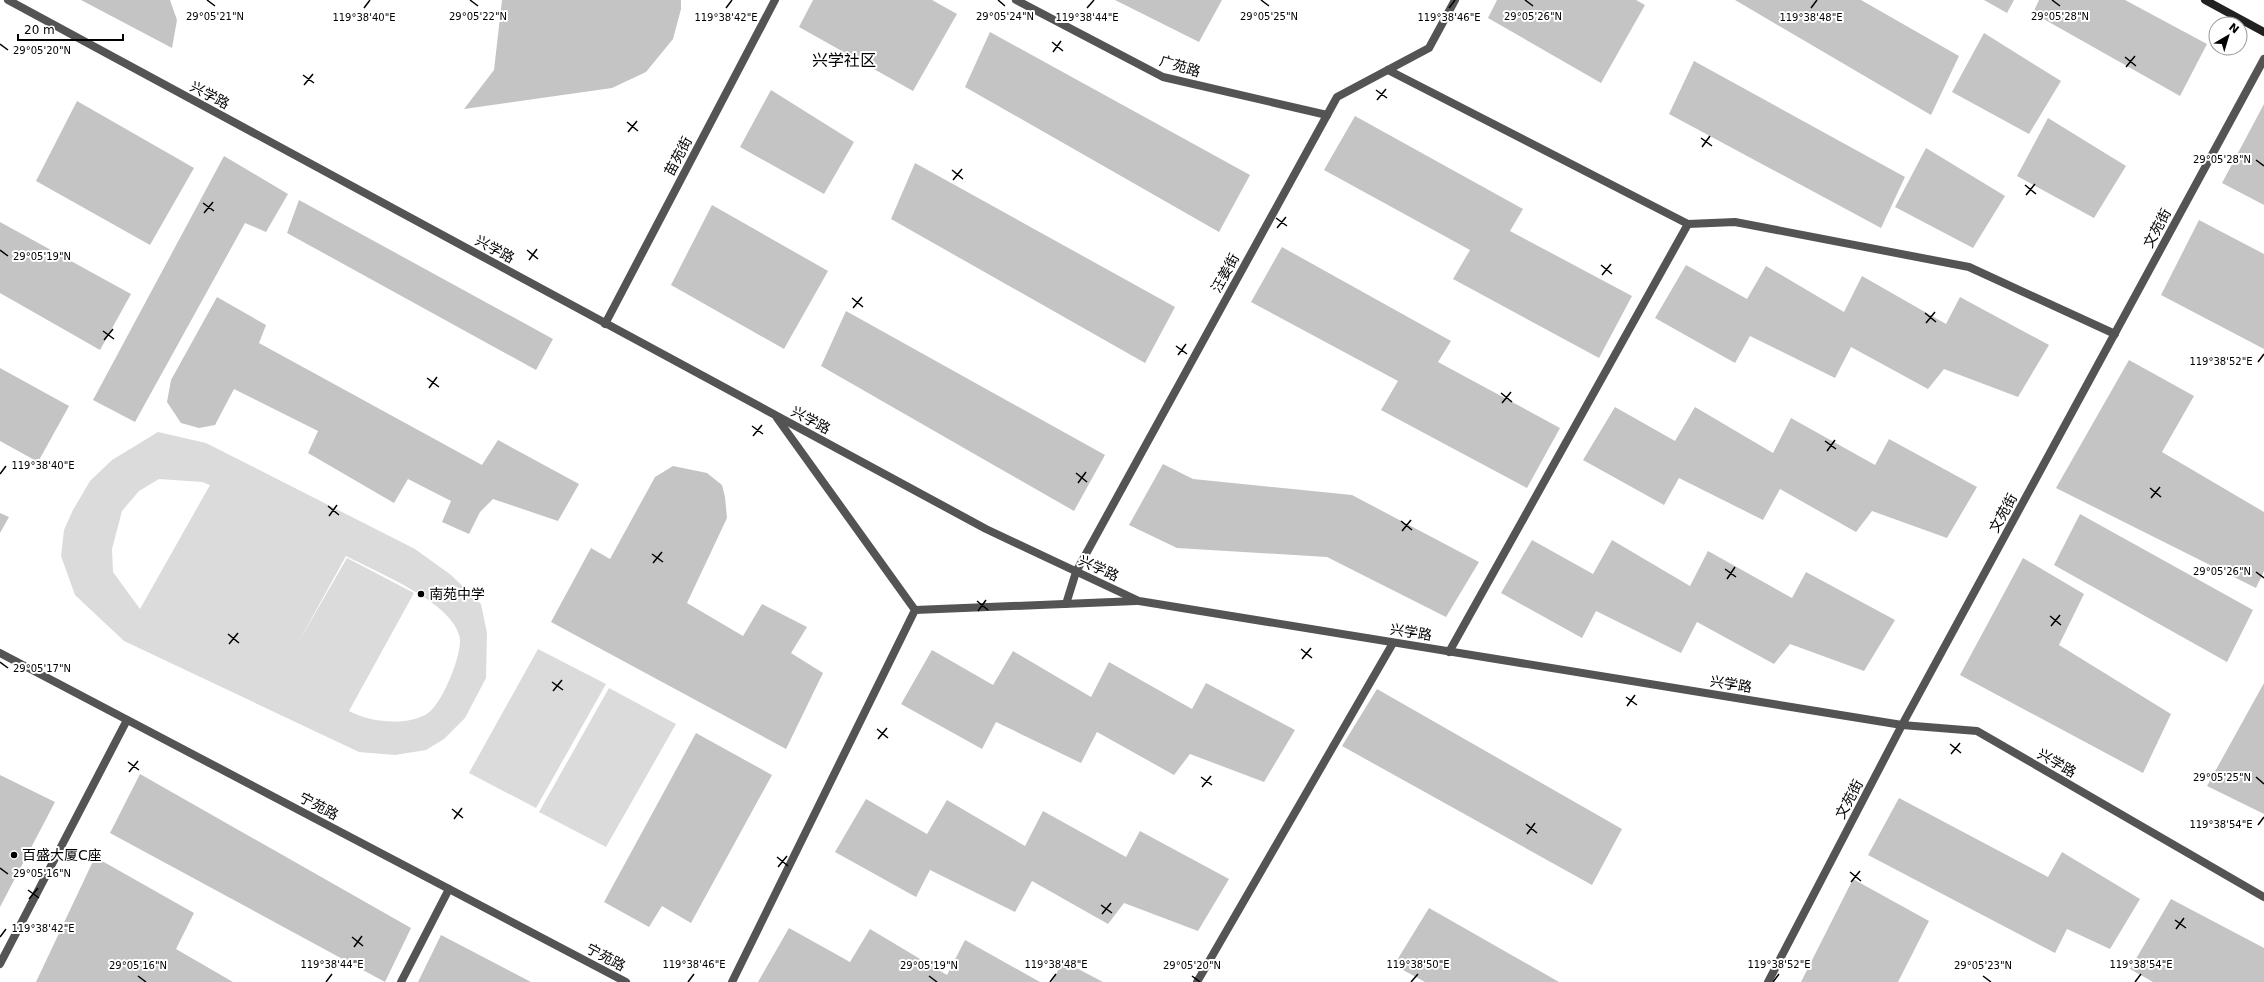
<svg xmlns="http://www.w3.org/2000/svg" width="2264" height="982" viewBox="0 0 2264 982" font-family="'DejaVu Sans','Noto Sans SC',sans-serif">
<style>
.green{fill:#dbdbdb;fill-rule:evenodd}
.building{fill:#c4c4c4}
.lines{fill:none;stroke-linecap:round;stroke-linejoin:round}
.lane{stroke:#545454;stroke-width:8}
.street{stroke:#545454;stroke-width:8}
.secondary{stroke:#212121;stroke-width:8}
.ticks{fill:none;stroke:#000;stroke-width:1.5}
.poi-dot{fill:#000;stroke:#fff;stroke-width:1.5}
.labels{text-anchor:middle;stroke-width:4;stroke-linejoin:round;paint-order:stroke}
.street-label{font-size:14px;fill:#000;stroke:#fff}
.poi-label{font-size:14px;fill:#000;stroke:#fff;text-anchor:start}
.quarter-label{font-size:16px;fill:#000;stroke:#fff}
.ticks-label{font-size:10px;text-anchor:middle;fill:#000;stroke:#fff;stroke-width:4;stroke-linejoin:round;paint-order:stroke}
</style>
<rect width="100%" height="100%" fill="#fff"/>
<g class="green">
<path d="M 158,432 L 206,443 L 415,549 L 451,575 L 481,604 L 487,633 L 486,678 L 465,718 L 444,739 L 426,750 L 395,755 L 359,752 L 124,641 L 75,595 L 61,556 L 64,530 L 73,510 L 90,481 L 112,460 ZM 159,479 L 202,482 L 210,485 L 140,609 L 113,572 L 112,549 L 122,511 L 139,491 ZM 346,556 C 375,571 435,596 453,623 C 456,627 460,635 460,640 C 461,657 441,708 425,715 C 404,726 369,722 349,711 L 414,593 L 347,558 L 298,643 Z"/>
<path d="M 538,649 L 606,684 L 536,808 L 469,773 Z"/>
<path d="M 609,688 L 676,724 L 606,847 L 539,812 Z"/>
</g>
<g class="building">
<path d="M 81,0 L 170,0 L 177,20 L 172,48 Z"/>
<path d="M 502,0 L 681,0 L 681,9 L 673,39 L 646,72 L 612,88 L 464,109 L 494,70 Z"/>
<path d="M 813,0 L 932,0 L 957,14 L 913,91 L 799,27 Z"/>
<path d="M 1115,0 L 1222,0 L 1199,42 Z"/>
<path d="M 1497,0 L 1636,0 L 1645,5 L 1601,83 L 1488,18 Z"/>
<path d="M 1735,0 L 1861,0 L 1959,56 L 1931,115 Z"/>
<path d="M 1984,0 L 2014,0 L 2007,13 Z"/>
<path d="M 2039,0 L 2125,0 L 2207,44 L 2180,96 L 2033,13 Z"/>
<path d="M 990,32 L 1250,175 L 1219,232 L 965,87 Z"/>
<path d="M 1984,33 L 2061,81 L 2029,134 L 1952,92 Z"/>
<path d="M 1694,61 L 1905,177 L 1881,228 L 1669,114 Z"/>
<path d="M 771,90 L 854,142 L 824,194 L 740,147 Z"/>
<path d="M 77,101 L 194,168 L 150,245 L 36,181 Z"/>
<path d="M 2264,104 L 2264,205 L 2222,183 Z"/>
<path d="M 1355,116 L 1523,209 L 1510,231 L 1632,296 L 1599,358 L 1453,279 L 1470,250 L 1324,170 Z"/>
<path d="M 2048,118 L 2126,166 L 2094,218 L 2017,176 Z"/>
<path d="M 1926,148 L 2005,196 L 1973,248 L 1895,207 Z"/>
<path d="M 224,156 L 288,194 L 266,232 L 245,223 L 135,422 L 93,400 Z"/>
<path d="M 915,163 L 1175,307 L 1145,363 L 891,219 Z"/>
<path d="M 299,200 L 553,339 L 536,370 L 287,233 Z"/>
<path d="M 712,205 L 828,271 L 784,349 L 671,285 Z"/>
<path d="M 2199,220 L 2264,254 L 2264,349 L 2161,295 Z"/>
<path d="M 0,222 L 131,294 L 100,350 L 0,293 Z"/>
<path d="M 1282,247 L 1451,341 L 1438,362 L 1560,428 L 1527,488 L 1381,410 L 1398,381 L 1251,302 Z"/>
<path d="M 1686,265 L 1747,299 L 1766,266 L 1844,312 L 1862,276 L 1946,324 L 1960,297 L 2049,345 L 2018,397 L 1944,369 L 1928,389 L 1851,347 L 1835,378 L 1750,336 L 1735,363 L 1655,318 Z"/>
<path d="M 217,297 L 266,325 L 259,343 L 482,465 L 498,440 L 579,484 L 558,521 L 493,499 L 480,512 L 469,534 L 442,522 L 451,501 L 408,479 L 394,503 L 308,453 L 318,431 L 234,389 L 215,425 L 199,428 L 181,423 L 167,402 L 171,380 Z"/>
<path d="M 846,311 L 1105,455 L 1074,511 L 821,366 Z"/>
<path d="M 2129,360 L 2194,396 L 2162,452 L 2264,512 L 2264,571 L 2256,588 L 2056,488 Z"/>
<path d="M 0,368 L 69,406 L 38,462 L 0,441 Z"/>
<path d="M 1615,407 L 1675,441 L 1695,407 L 1773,453 L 1791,418 L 1875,465 L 1889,439 L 1977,487 L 1947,538 L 1872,511 L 1856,532 L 1780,489 L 1763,520 L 1679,478 L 1664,505 L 1583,460 Z"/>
<path d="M 1163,464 L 1193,479 L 1352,495 L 1479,562 L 1446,617 L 1327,557 L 1177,548 L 1129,525 Z"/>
<path d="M 673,466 L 707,473 L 722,485 L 725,497 L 727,518 L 687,603 L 743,636 L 762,604 L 807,627 L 791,653 L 823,673 L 786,749 L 551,622 L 591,548 L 610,559 L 655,477 Z"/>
<path d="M 0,513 L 9,517 L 0,533 Z"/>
<path d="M 2080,514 L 2253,610 L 2227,662 L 2054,565 Z"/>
<path d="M 1532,540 L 1593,574 L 1612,540 L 1690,586 L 1708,551 L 1792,598 L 1806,572 L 1895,620 L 1864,671 L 1790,644 L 1774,664 L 1697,622 L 1681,653 L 1596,611 L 1582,638 L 1501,593 Z"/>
<path d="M 2023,558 L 2084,594 L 2059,645 L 2171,714 L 2143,773 L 1960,675 Z"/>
<path d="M 932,650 L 993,685 L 1013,651 L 1091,697 L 1109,662 L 1192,709 L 1206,683 L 1295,730 L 1264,782 L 1190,754 L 1174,775 L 1097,732 L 1081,763 L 996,722 L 982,749 L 901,704 Z"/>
<path d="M 2264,683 L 2264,814 L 2207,786 Z"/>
<path d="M 1377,689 L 1622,829 L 1592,885 L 1342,746 Z"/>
<path d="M 696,733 L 772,775 L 691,923 L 662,906 L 649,927 L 604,902 Z"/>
<path d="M 140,774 L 411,928 L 385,982 L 110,833 Z"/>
<path d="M 0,775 L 55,802 L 0,907 Z"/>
<path d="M 1899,798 L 2048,877 L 2062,852 L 2140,899 L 2110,949 L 2067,929 L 2055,953 L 1868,855 Z"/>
<path d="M 866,799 L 927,834 L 947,800 L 1025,846 L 1043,811 L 1126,857 L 1140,831 L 1229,879 L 1198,931 L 1124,903 L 1108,924 L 1032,881 L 1015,912 L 930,870 L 916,897 L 835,852 Z"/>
<path d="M 95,857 L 194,913 L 176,949 L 233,982 L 36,982 Z"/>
<path d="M 1853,879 L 1929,921 L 1898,982 L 1801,982 Z"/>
<path d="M 2171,899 L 2264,948 L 2264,982 L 2153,982 L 2130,969 Z"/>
<path d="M 1429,908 L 1559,982 L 1425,982 L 1394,965 Z"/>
<path d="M 789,928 L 850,962 L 870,929 L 947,975 L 965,940 L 1040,982 L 758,982 Z"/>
<path d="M 441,935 L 531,982 L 418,982 Z"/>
<path d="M 1063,961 L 1103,982 L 1052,982 Z"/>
</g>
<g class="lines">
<g class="lane">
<path d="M 0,964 L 127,720"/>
<path d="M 401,982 L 449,889"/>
</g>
<g class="street">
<path d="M 8,0 L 986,529 L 1139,601 L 1902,725 L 1977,731 L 2264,897"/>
<path d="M 1016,0 L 1163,77 L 1327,115"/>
<path d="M 1388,70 L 1688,224 L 1735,222 L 1969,267 L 2115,334"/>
<path d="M 605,324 L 775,0"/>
<path d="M 1066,604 L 1076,572 L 1337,97 L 1429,48 L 1455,0"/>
<path d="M 915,610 L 1136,601"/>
<path d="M 1449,652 L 1688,224"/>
<path d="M 0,653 L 626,982"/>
<path d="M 732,982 L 915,610 L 777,418"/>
<path d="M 1197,982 L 1393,643"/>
<path d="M 1768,982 L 1902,725 L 2264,59"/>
</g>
<path class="secondary" d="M 2205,0 L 2264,32"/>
</g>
<path class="ticks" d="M 207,0 L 215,6M 470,0 L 478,6M 998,0 L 1005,6M 1261,0 L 1269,6M 1525,0 L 1533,6M 2052,0 L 2060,6M 364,8 L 370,0M 726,8 L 732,0M 1087,8 L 1094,0M 1449,8 L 1455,0M 1811,8 L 1817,0M 1052,42 L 1063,51M 0,44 L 8,50M 1053,52 L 1061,41M 2125,57 L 2136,66M 2126,67 L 2135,56M 303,75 L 314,83M 304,85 L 313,74M 1376,90 L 1387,98M 1377,100 L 1386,89M 627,122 L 638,131M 628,132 L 637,121M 1701,138 L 1712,146M 1702,147 L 1710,136M 2256,160 L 2264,166M 952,170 L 963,179M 953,180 L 962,169M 2025,185 L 2036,194M 2026,195 L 2035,184M 203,203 L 214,211M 204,213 L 213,202M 1276,218 L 1287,226M 1277,228 L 1286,217M 0,250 L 8,256M 527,250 L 538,259M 529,260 L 537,249M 1601,265 L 1612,274M 1602,275 L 1611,264M 852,298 L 863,307M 853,308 L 862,297M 1925,313 L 1936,322M 1926,323 L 1935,312M 103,331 L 114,339M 104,340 L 113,329M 1176,346 L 1187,354M 1178,355 L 1186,344M 2258,362 L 2264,354M 427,378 L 439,387M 429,388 L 437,377M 1501,393 L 1512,402M 1502,403 L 1511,392M 752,426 L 763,434M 753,436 L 762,425M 1825,441 L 1836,449M 1827,451 L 1835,440M 1076,473 L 1087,482M 0,474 L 6,466M 1078,483 L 1086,472M 2150,488 L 2161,497M 2151,498 L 2160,487M 328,506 L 339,515M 329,516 L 337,505M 1401,521 L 1412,530M 1402,531 L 1411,520M 652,554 L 663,562M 653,563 L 662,552M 1725,569 L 1736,577M 2256,572 L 2264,578M 1727,579 L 1735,567M 977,601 L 988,610M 978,611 L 986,600M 2050,616 L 2061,625M 2051,626 L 2060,615M 228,634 L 239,643M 229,644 L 238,633M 1301,649 L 1312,658M 1302,659 L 1311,648M 0,662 L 8,668M 552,682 L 563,690M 553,691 L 562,680M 1626,697 L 1637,705M 1627,706 L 1635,695M 877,729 L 888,738M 878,739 L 887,728M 1950,744 L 1961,753M 1951,754 L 1960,743M 128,762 L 139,770M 129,772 L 138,761M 1201,777 L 1212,785M 2256,777 L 2264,784M 1202,787 L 1211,776M 452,809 L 463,818M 454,819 L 462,808M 1526,824 L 1537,833M 2258,825 L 2264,817M 1527,834 L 1535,823M 777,857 L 788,866M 778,867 L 787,856M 0,868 L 8,874M 1850,872 L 1861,881M 1851,882 L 1860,871M 28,890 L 39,898M 29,899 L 38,888M 1101,905 L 1112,913M 1102,914 L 1111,903M 2175,920 L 2186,928M 2176,929 L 2184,918M 0,937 L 6,929M 352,937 L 363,946M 354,947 L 362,936M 138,976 L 146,982M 929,976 L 937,982M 1192,976 L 1200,982M 1983,976 L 1991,982M 326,982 L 332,974M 688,982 L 694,974M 1050,982 L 1056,974M 1411,982 L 1418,974M 1773,982 L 1779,974M 2135,982 L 2141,974"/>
<g class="poi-dot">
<circle cx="421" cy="594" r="4"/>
<circle cx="14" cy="855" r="4"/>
</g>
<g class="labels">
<g class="street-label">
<text transform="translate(1180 66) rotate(17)" y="5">广苑路</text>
<text transform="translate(210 95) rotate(28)" y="5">兴学路</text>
<text transform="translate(678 156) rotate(-62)" y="5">苗苑街</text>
<text transform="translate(2157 228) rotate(-62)" y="5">文苑街</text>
<text transform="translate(495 249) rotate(28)" y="5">兴学路</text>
<text transform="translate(1225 273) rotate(-61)" y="5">汪姜街</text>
<text transform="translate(811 420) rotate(28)" y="5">兴学路</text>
<text transform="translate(2003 513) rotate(-61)" y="5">文苑街</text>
<text transform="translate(1099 568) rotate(25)" y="5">兴学路</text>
<text transform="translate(1411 632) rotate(9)" y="5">兴学路</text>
<text transform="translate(1731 684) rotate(9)" y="5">兴学路</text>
<text transform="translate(2057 763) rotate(30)" y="5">兴学路</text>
<text transform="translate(1849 799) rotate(-62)" y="5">文苑街</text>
<text transform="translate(319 806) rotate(28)" y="5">宁苑路</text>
<text transform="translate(606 957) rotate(28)" y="5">宁苑路</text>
</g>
<g class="poi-label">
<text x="429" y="599">南苑中学</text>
<text x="22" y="860">百盛大厦C座</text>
</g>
<g class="quarter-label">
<text x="844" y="66">兴学社区</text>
</g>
</g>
<g class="ticks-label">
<text x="215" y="20">29°05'21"N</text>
<text x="478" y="20">29°05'22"N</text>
<text x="1005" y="20">29°05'24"N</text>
<text x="1269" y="20">29°05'25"N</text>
<text x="1533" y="20">29°05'26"N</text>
<text x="2060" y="20">29°05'28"N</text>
<text x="364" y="21">119°38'40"E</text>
<text x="1087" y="21">119°38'44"E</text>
<text x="1449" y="21">119°38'46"E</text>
<text x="1811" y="21">119°38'48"E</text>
<text x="726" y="21">119°38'42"E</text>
<text x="42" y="54">29°05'20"N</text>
<text x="2222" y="163">29°05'28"N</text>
<text x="42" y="260">29°05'19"N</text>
<text x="2221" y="365">119°38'52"E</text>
<text x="43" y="469">119°38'40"E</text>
<text x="2222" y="575">29°05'26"N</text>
<text x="42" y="672">29°05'17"N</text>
<text x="2222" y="781">29°05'25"N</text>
<text x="2221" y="828">119°38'54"E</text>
<text x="42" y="877">29°05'16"N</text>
<text x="43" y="932">119°38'42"E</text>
<text x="332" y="968">119°38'44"E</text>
<text x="694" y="968">119°38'46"E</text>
<text x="1056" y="968">119°38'48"E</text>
<text x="1418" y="968">119°38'50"E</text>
<text x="1779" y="968">119°38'52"E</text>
<text x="2141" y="968">119°38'54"E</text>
<text x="138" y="969">29°05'16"N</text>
<text x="929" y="969">29°05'19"N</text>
<text x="1192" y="969">29°05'20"N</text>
<text x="1983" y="969">29°05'23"N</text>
</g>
<g transform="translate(2228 36) rotate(38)"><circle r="19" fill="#ffffff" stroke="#999999"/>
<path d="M0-3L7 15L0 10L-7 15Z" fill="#000000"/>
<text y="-6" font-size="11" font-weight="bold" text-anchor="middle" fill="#000000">N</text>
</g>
<path d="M18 34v6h105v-6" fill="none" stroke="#000000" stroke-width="2"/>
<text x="24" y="34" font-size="12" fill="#000000" stroke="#ffffff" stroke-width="3" paint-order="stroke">20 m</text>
</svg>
